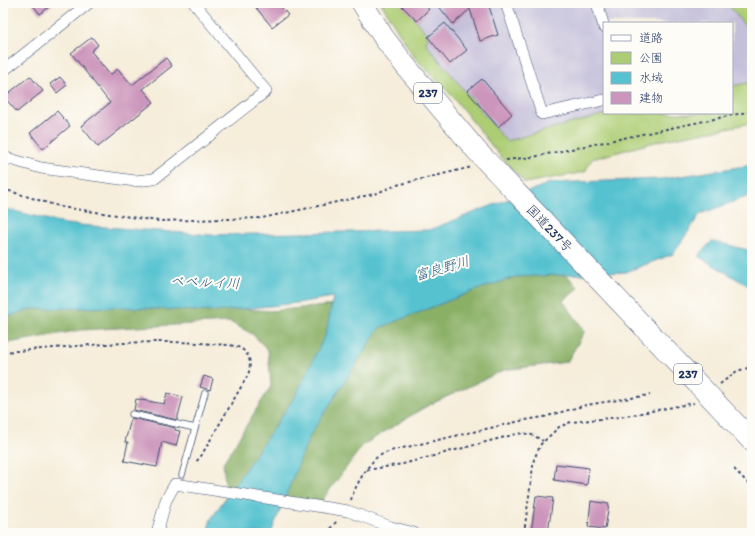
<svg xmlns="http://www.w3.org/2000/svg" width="755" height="536" viewBox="0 0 755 536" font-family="Itim,'Klee One',sans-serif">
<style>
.industrial{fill:#c5c0da}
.green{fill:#adcd75;stroke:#647e6a}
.forest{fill:#8ab066;stroke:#527062}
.water{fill:#56c2d0;stroke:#387897}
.building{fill:#cc95bb}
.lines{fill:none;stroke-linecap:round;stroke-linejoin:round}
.lane-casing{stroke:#3c4c71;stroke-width:7}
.street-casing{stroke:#3c4c71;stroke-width:12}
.highway-casing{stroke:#3c4c71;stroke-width:22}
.path{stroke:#3c4c71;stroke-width:2;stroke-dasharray:3 3;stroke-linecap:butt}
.lane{stroke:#fff;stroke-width:5.5}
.street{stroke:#fff;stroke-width:11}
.highway{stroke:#fff;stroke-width:21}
.labels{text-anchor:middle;stroke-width:4;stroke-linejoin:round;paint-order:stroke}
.shield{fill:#fdfcf7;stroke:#5f6c8c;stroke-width:1}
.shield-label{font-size:12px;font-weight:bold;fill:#1b2f5e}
.street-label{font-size:13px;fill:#1b2f5e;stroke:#fdfcf7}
.water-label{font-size:14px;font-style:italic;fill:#2d5b80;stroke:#fdfcf7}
</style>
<rect width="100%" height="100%" fill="#fdfcf7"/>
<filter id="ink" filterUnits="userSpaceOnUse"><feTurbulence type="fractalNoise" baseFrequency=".025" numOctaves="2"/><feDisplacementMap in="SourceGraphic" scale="8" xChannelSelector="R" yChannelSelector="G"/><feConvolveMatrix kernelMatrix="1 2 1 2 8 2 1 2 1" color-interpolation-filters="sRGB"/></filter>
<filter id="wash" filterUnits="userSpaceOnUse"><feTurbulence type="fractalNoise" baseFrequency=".012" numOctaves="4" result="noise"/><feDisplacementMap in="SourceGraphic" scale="16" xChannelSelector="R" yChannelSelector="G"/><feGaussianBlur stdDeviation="0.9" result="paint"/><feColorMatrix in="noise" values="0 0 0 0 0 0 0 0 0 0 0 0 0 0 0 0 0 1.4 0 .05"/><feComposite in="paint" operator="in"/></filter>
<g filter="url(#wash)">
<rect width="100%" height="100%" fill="#f6edda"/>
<path class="industrial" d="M 401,3 L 727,3 L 752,35 L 752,82 L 732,86 L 732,23 L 604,23 L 604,113 L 609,113 L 506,141 L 426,44 L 428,35 Z"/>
<g class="green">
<path d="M 381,3 L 401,3 L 428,35 L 426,44 L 506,141 L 609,113 L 732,113 L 732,86 L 752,82 L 752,123 L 659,141 L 592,159 L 585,172 L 525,183 L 500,156 L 453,97 L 414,57 Z"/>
<path d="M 727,3 L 752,3 L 752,35 Z"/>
</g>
<path class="forest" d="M 544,270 L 567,275 L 579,288 L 563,301 L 585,331 L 567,362 L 504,370 L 425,407 L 363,445 L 317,507 L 227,502 L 223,463 L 271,386 L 268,350 L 252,334 L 230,322 L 81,330 L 3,344 L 3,300 L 109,298 L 270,311 L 335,305 Z"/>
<g class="water">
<path d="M 752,165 L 752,195 L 700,214 L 673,254 L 626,272 L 515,277 L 471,292 L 379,328 L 309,437 L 271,533 L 207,533 L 211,519 L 296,395 L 326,333 L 333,297 L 297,303 L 214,312 L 122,307 L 31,309 L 3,318 L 3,208 L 65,224 L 211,235 L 429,230 L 550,183 L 662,179 Z"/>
<path d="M 712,241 L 752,251 L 752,288 L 698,256 Z"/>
</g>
<g id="blocks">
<g class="building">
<path d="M 31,3 L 54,3 L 40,14 Z"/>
<path d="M 252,3 L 278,3 L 288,15 L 272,27 Z"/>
<path d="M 399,3 L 422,3 L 429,9 L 417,21 Z"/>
<path d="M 446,3 L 488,3 L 498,35 L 480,41 L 470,9 L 453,24 L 440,8 Z"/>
<path d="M 445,23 L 467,50 L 450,64 L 428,37 Z"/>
<path d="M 92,37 L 98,45 L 91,51 L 110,75 L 118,69 L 132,85 L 166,58 L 172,66 L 143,89 L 154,102 L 98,147 L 81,126 L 110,103 L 71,53 Z"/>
<path d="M 30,76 L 43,91 L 17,112 L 4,97 Z"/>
<path d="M 60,77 L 67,85 L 57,93 L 50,84 Z"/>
<path d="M 482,79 L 512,114 L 498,127 L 467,91 Z"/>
<path d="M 57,111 L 70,126 L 43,149 L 30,133 Z"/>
<path d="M 204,376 L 213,379 L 210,390 L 200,387 Z"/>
<path d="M 167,393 L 183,397 L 177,420 L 134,410 L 136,399 L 164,404 Z"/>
<path d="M 132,418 L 175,428 L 175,430 L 180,431 L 176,446 L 162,442 L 157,467 L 124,461 L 128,442 L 125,442 L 131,419 Z"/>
<path d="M 556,464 L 589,468 L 587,485 L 554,480 Z"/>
<path d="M 536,496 L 553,498 L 548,533 L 531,533 Z"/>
<path d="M 591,501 L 609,504 L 605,529 L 588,527 Z"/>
</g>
</g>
</g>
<g filter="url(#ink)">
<use href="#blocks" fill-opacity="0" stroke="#3c4c71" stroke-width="1"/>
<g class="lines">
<g class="lane-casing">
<g id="lane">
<path d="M 132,414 L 195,428"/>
<path d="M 182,475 L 205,393"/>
</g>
</g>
<g class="street-casing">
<g id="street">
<path d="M 506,3 L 542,114 L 604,100"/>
<path d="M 597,3 L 604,27"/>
<path d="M 3,71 L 89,3"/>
<path d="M 3,157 L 41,168 L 135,181 L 154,179 L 266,91 L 194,3"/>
<path d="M 157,533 L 166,500 L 175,484 L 348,511 L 391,527 L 414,533"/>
</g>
</g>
<g class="highway-casing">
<path id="highway" d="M 362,3 L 384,38 L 408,69 L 476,150 L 752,441"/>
</g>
<g class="path">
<path d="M 506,160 L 533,157 L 752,111"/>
<path d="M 3,189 L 61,207 L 158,221 L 262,218 L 374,194 L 397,185 L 472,167"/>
<path d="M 3,352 C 73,347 144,338 213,344 C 222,345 236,344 243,350 C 251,356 251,366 248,375 L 201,456 L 195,463"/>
<path d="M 720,384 L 737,371 L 752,367"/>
<path d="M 734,469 L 752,487"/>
<path d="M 367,470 L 403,464 L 516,434 C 527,432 534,435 543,441"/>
<path d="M 351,500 C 355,486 366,468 376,458 C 381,454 388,452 394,450 L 525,420 L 544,417 L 586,405 L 650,395"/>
<path d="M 326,533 L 337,521"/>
<path d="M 524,533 L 534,459 L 541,444 L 559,427 L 571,422 L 620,417 L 694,403"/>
</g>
<use href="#lane" class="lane"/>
<use href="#street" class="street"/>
<use href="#highway" class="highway"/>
</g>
</g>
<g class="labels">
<g class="shield">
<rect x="414" y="83" width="28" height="20" rx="3"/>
<rect x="674" y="364" width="28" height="20" rx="3"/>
</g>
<g class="shield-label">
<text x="428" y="97">237</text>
<text x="688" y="378">237</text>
</g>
<g class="street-label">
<text transform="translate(550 228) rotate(46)" y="5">国道237号</text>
</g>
<g class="water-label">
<text transform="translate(442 268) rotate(-16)" y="5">富良野川</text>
<text transform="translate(205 282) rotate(2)" y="5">ベベルイ川</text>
</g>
</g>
<rect width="755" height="536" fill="none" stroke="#fdfcf7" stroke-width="16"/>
<rect x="603" y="22" width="130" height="92" fill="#fdfcf7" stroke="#a3aaba"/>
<rect x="611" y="35" width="20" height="6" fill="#ffffff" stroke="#a3aaba"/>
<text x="639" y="42" font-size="12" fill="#1b2f5e">道路</text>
<rect x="611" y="52" width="20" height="12" fill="#adcd75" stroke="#a3aaba"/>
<text x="639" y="62" font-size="12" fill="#1b2f5e">公園</text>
<rect x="611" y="72" width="20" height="12" fill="#56c2d0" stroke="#a3aaba"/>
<text x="639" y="82" font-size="12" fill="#1b2f5e">水域</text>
<rect x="611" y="92" width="20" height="12" fill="#cc95bb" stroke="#a3aaba"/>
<text x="639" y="102" font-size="12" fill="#1b2f5e">建物</text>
</svg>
